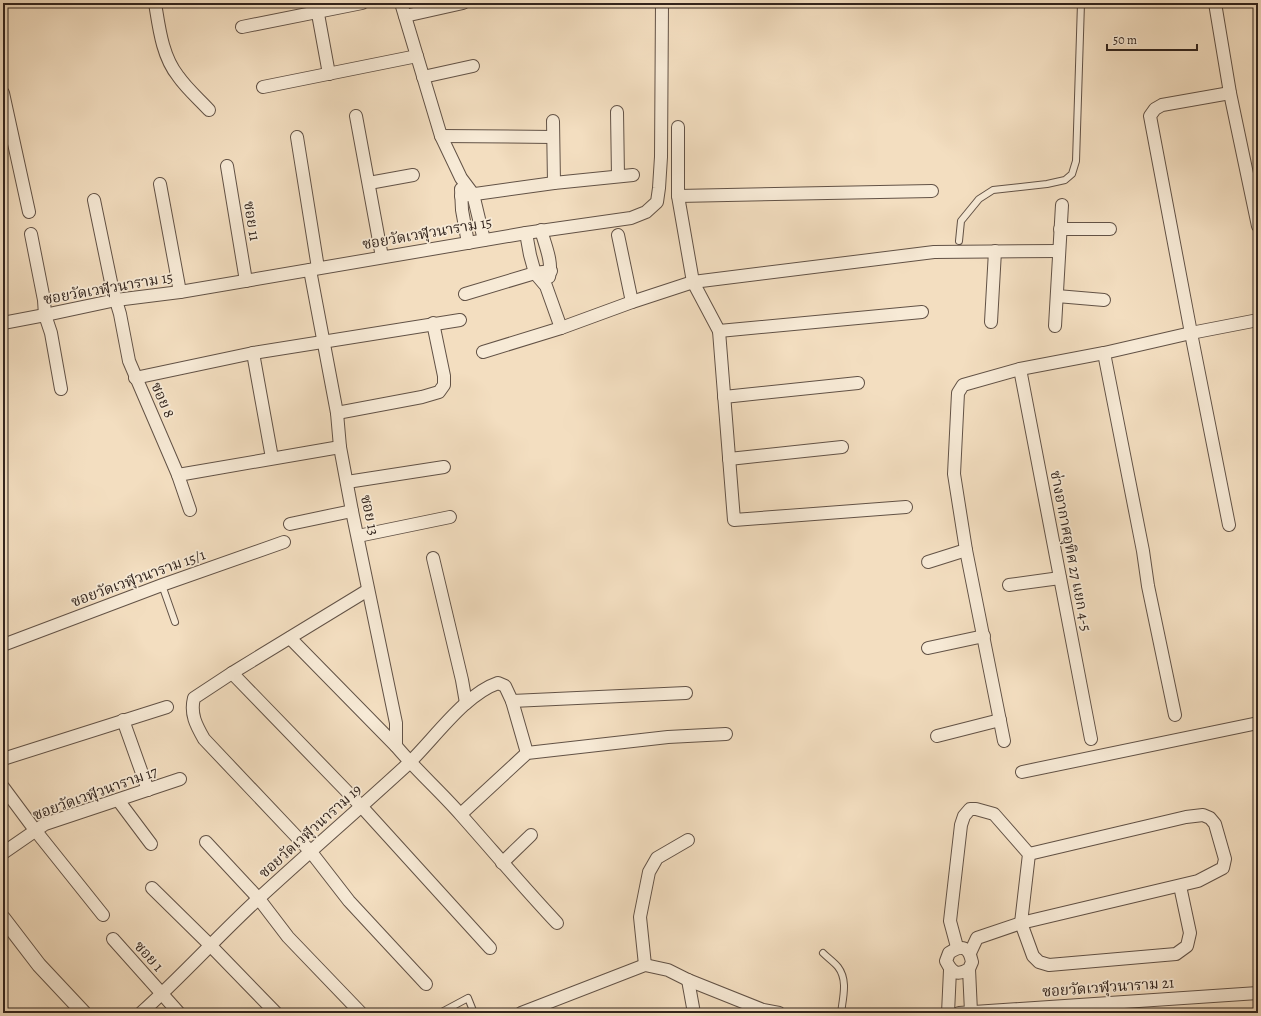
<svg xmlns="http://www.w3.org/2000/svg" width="1261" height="1016" viewBox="0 0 1261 1016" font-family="Alegreya,'Noto Serif Thai',serif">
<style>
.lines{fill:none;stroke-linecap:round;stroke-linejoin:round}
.service-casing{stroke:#625246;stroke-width:8}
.minor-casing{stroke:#625246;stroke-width:14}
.tertiary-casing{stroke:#625246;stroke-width:16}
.service{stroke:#f7ead6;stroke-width:6}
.minor{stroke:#f7ead6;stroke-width:12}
.tertiary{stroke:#f7ead6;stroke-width:14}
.labels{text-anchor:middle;stroke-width:3.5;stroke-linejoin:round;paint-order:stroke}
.street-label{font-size:15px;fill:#32241d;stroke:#f7ead6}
</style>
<rect width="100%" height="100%" fill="#f3dec0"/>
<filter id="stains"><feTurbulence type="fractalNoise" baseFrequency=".005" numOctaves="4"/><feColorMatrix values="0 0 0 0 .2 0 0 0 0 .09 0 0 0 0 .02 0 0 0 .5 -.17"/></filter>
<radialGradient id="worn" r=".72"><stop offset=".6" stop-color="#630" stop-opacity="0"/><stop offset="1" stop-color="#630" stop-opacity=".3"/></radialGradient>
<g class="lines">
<g class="service-casing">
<g id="service">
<path d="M 959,241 L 961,221 L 979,199 L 993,190 L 1047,184 L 1065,180 L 1072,174 L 1076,161 L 1081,3"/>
<path d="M 162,585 L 175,622"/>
<path d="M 823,953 C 828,958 834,962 838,967 C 848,980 843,997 841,1013"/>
<path d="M 440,1013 L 468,998 L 474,1013"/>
</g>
</g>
<g class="minor-casing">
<g id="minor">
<path d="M 155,3 C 159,27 162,56 178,76 C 187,89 199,99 209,110"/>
<path d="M 316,3 L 329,74"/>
<path d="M 401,3 L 441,136 L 461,178 L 473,194 L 484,240"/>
<path d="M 1215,3 L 1230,93 L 1258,226"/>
<path d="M 405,16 L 463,3"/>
<path d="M 242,27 L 362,3"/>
<path d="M 423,77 L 473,66"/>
<path d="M 263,87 L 417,56"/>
<path d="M 3,93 L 29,212"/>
<path d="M 617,112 L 618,176"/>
<path d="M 356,116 L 382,257"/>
<path d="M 553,121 L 554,183"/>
<path d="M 678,127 L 678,196 L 693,282 L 719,331 L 922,312"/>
<path d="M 441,136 L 553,137"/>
<path d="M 297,137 L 318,268"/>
<path d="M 227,166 L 246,281"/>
<path d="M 369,183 L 413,175"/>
<path d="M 160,184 L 180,292"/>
<path d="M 461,189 L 462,210 L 468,243"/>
<path d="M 461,196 L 554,183 L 633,175"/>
<path d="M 678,196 L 932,191"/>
<path d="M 94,200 L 112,287 L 120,314 L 129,361 L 178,475 L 190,510"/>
<path d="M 1060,229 L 1110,229"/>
<path d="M 541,230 C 545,245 553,262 549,277"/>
<path d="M 526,233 L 530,255 L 535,273 L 546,286 L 561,328"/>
<path d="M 31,234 L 44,300 L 45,315 L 51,333 L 61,389"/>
<path d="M 618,235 L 632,302"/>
<path d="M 310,270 L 337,413 L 340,447 L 352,511 L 396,723 L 396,746 C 416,770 440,791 461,815 C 493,851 524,888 557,923"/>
<path d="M 465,294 L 535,273 L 551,271"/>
<path d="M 1057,296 L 1104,300"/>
<path d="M 991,322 L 995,251"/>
<path d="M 3,323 L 45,315 L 116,300 L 180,292 L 526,233 L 631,218 L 646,212 L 657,202 L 659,188 L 661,157 L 662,3"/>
<path d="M 1055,326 L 1062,205"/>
<path d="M 719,331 L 734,520 L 906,507"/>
<path d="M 483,352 L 561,328 L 632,302 L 693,282 L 934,252 L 1059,251"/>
<path d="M 253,353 L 272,458"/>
<path d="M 1104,353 L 1143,551 L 1148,586 L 1175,715"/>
<path d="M 1020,369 L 1091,739"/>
<path d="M 135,378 L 253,353 L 460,320"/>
<path d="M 724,397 L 858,383"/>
<path d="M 337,413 L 422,397 L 439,392 L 444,385 L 444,376 L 433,323"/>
<path d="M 729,459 L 842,447"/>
<path d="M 178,475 L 340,447"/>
<path d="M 347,482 L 444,467"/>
<path d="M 290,524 L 352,511"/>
<path d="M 1229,525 L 1191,333 L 1150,116 L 1155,109 L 1162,105 L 1230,93"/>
<path d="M 358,536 L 450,517"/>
<path d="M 433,558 L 462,680 L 466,703"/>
<path d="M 928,562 L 966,550"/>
<path d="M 1009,585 L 1060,578"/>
<path d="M 368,590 L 232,673 L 194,698 C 190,714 196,725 204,739 L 311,852 L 349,901 L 426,984"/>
<path d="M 290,638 L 396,746"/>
<path d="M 3,645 L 162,585 L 284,542"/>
<path d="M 928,648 L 984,636"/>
<path d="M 232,673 L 361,806 L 490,948"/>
<path d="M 512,701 L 686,693"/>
<path d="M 123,720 L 148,790"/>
<path d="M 937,736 L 1000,720"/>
<path d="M 1004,741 L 966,550 L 954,474 L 958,393 L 963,385 L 1020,369 L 1104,353 L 1191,333 L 1258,320"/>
<path d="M 3,759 L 167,707"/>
<path d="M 1022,772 L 1258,723"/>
<path d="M 3,787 L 35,830 L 103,915"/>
<path d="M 118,800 L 151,844"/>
<path d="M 461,814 L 527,753 L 668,737 L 726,734"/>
<path d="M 206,842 L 259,899 L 288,937 L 361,1013"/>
<path d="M 3,853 L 45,824 L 180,779"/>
<path d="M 502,863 L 531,835"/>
<path d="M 152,888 L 210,945 L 276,1013"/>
<path d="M 113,939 L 179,1013"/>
<path d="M 957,947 L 950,921 L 961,825 L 964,816 L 970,809 L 976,809 L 994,814 L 1029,854 L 1021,923 L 1033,956 L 1039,962 L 1049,965 L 1176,954 L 1187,946 L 1190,933 L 1180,886"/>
<path d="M 970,953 L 977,938 L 1021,923 L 1198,881 L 1223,868 L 1225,859 L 1215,824 L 1210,818 L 1203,815 L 1186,817 L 1029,854"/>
<path d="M 645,965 L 640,917 L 649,872 L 657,858 L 688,840"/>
<path d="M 969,969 C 957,976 952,973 946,961 L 949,953 C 962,944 969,947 972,962 L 969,969 L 971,1012"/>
<path d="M 688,980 L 694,1013"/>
<path d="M 141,1013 C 181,977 218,936 258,899 C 308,853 359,809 409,763 C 434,739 465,694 498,683 L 505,686 L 512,701 L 527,753"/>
<path d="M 521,1013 L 645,965 L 668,970 L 688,980 L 763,1010 L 779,1013"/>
<path d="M 948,1013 L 950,970"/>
<path d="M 959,1013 L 1258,993"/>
</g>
</g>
<g class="tertiary-casing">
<path id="tertiary" d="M 3,918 L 39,965 L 84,1013"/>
</g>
<use href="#service" class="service"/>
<use href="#minor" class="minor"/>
<use href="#tertiary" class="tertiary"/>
</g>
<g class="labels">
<g class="street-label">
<text transform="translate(252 221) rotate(81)" y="5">ซอย 11</text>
<text transform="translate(427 233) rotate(-10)" y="5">ซอยวัดเวฬุวนาราม 15</text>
<text transform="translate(108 288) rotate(-10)" y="5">ซอยวัดเวฬุวนาราม 15</text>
<text transform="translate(163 400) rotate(66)" y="5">ซอย 8</text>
<text transform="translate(370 515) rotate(78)" y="5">ซอย 13</text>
<text transform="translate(1071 551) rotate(79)" y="5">ช่างอากาศอุทิศ 27 แยก 4-5</text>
<text transform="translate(138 578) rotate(-20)" y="5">ซอยวัดเวฬุวนาราม 15/1</text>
<text transform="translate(95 793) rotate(-20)" y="5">ซอยวัดเวฬุวนาราม 17</text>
<text transform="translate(310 831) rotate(-42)" y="5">ซอยวัดเวฬุวนาราม 19</text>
<text transform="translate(149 956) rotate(48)" y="5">ซอย 1</text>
<text transform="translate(1108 987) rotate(-4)" y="5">ซอยวัดเวฬุวนาราม 21</text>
</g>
</g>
<rect width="1261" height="1016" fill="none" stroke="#f3dec0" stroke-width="16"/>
<rect x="4" y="4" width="1253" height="1008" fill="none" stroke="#32241d" stroke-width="2"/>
<rect x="8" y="8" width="1245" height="1000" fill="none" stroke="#32241d"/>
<path d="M1107 44v6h90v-6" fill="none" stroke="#32241d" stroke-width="2"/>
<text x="1113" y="44" font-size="12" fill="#32241d" stroke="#f7ead6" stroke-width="3" paint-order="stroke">50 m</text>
<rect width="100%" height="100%" filter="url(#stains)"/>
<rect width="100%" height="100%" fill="url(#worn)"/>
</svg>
